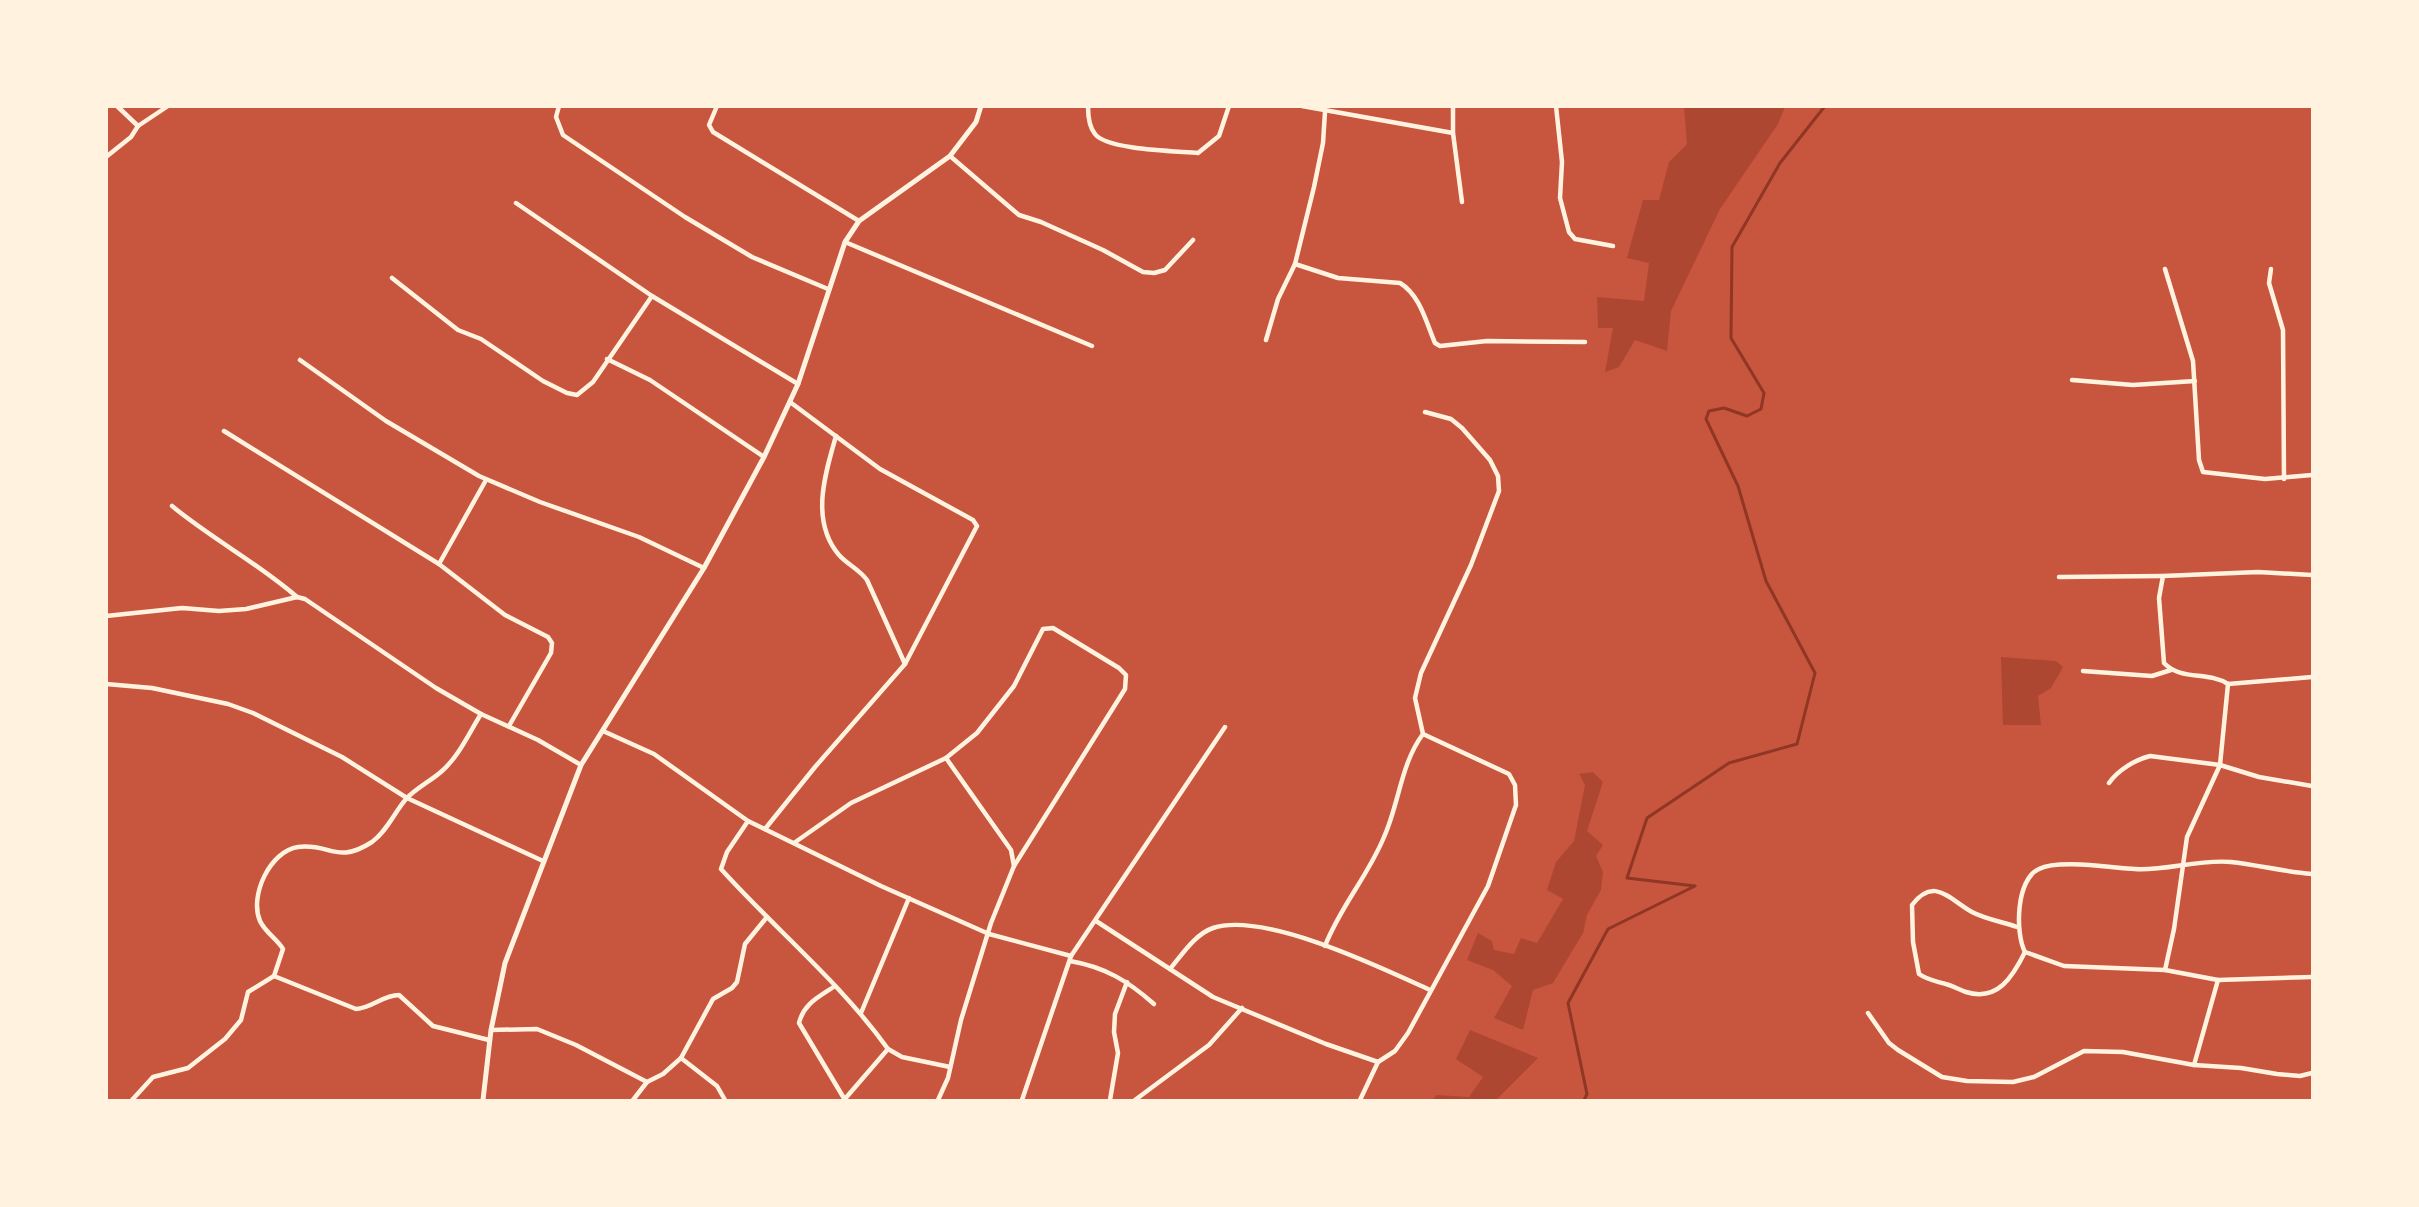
<svg xmlns="http://www.w3.org/2000/svg" width="2419" height="1207" viewBox="0 0 2419 1207" font-family="Ubuntu,sans-serif">
<style>
.green{fill:#ae4732}
.lines{fill:none;stroke-linecap:round;stroke-linejoin:round}
.stream{stroke:#8f3625;stroke-width:3}
.minor{stroke:#fff3e0;stroke-width:4.5}
.tertiary{stroke:#fff3e0;stroke-width:5}
</style>
<rect width="100%" height="100%" fill="#c8553d"/>
<g class="green">
<path d="M 1684,107 L 1785,107 L 1778,124 L 1720,209 L 1671,311 L 1667,351 L 1635,340 L 1619,367 L 1605,372 L 1613,328 L 1598,328 L 1597,297 L 1644,301 L 1649,263 L 1627,258 L 1643,200 L 1659,200 L 1669,162 L 1687,144 Z"/>
<path d="M 2001,657 L 2056,661 L 2063,667 L 2051,688 L 2038,696 L 2041,725 L 2003,725 Z"/>
<path d="M 1593,772 L 1603,782 L 1587,831 L 1603,845 L 1596,856 L 1603,872 L 1601,890 L 1587,915 L 1583,933 L 1553,983 L 1533,990 L 1523,1030 L 1494,1018 L 1512,986 L 1493,970 L 1467,960 L 1478,933 L 1492,941 L 1494,950 L 1514,954 L 1521,938 L 1537,943 L 1563,899 L 1547,890 L 1556,862 L 1574,841 L 1585,785 L 1579,774 Z"/>
<path d="M 1470,1030 L 1538,1058 L 1496,1100 L 1432,1100 L 1437,1095 L 1469,1097 L 1483,1077 L 1456,1059 Z"/>
</g>
<g class="lines">
<path class="stream" d="M 1584,1100 L 1587,1094 L 1568,1003 L 1608,929 L 1695,886 L 1627,878 L 1647,818 L 1729,763 L 1797,744 L 1815,673 L 1766,581 L 1738,486 L 1706,419 L 1709,411 L 1724,408 L 1747,416 L 1761,409 L 1764,393 L 1731,338 L 1732,247 L 1780,163 L 1825,106"/>
<g class="minor">
<path d="M 559,106 L 556,117 L 563,135 L 685,217 L 752,257 L 828,289"/>
<path d="M 717,106 L 709,125 L 713,132 L 859,221"/>
<path d="M 1088,106 C 1088,115 1089,127 1095,134 C 1107,150 1177,151 1198,153 L 1219,136 L 1229,106"/>
<path d="M 1302,106 L 1453,133"/>
<path d="M 1453,106 L 1453,133 L 1462,202"/>
<path d="M 1556,106 L 1562,162 L 1560,198 L 1569,232 L 1575,239 L 1613,246"/>
<path d="M 138,126 L 168,106"/>
<path d="M 950,156 L 1019,215 L 1041,222 L 1103,250 L 1143,272 L 1154,273 L 1165,270 L 1193,240"/>
<path d="M 106,157 L 131,137 L 138,126 L 117,106"/>
<path d="M 516,203 L 652,296 L 798,384"/>
<path d="M 845,242 L 1092,346"/>
<path d="M 1295,264 L 1338,278 L 1400,283 C 1420,295 1426,322 1435,343 L 1440,346 L 1487,341 L 1585,342"/>
<path d="M 2165,269 L 2193,361 L 2199,460 L 2203,472 L 2265,479 L 2312,475"/>
<path d="M 2271,269 L 2269,283 L 2283,330 L 2284,479"/>
<path d="M 392,278 L 458,330 L 481,339 L 543,381 L 567,393 L 577,395 L 593,382 L 652,296"/>
<path d="M 1266,340 L 1278,299 L 1295,264 L 1314,187 L 1323,143 L 1325,112"/>
<path d="M 607,359 L 650,380 L 764,457"/>
<path d="M 300,360 L 386,421 L 479,476 L 540,502 L 639,537 L 704,568"/>
<path d="M 2072,380 L 2133,385 L 2195,381"/>
<path d="M 224,431 L 439,564 L 505,615 L 548,637 L 552,643 L 551,653 L 509,726"/>
<path d="M 836,436 C 825,474 810,521 839,555 C 848,565 859,569 867,580 L 905,664"/>
<path d="M 172,506 C 212,539 258,563 297,597"/>
<path d="M 439,564 L 486,480"/>
<path d="M 2059,577 L 2163,576"/>
<path d="M 106,616 L 182,608 L 219,611 L 246,609 L 297,597 L 305,599 L 436,688 L 481,714 L 538,740 L 581,765"/>
<path d="M 2083,671 L 2152,676 L 2171,670"/>
<path d="M 106,684 L 152,688 L 228,704 L 253,713 L 342,757 L 407,798 L 543,861"/>
<path d="M 2228,684 L 2312,677"/>
<path d="M 481,714 C 469,733 459,756 442,771 C 431,781 416,788 406,799 C 394,813 387,831 372,842 C 336,865 331,843 298,847 C 270,851 249,896 260,921 C 265,932 277,939 283,949 L 274,976 L 356,1009 C 372,1008 383,995 399,995 L 433,1026 L 489,1040"/>
<path d="M 603,731 L 654,754 L 748,821 L 881,886 L 989,934 L 1071,956 L 1225,727"/>
<path d="M 2109,783 C 2118,770 2135,760 2150,756 L 2220,765 L 2259,777 L 2312,786"/>
<path d="M 748,821 L 727,852 L 721,869 C 777,931 839,981 888,1049 L 844,1100"/>
<path d="M 765,829 L 815,767 L 905,664 L 977,526 L 973,520 L 880,469 L 790,402"/>
<path d="M 794,843 L 851,803 L 946,758 L 977,733 L 1014,686 L 1043,629 L 1053,628 L 1119,668 L 1126,675 L 1125,689 L 1014,866"/>
<path d="M 2312,874 C 2285,872 2258,865 2231,862 C 2198,859 2166,871 2135,869 C 2112,868 2059,859 2039,869 C 2016,879 2015,933 2025,952 L 2064,966 L 2165,970 L 2218,980 L 2312,977"/>
<path d="M 1096,921 L 1213,997 L 1326,1044 L 1378,1062"/>
<path d="M 2017,927 C 2003,922 1985,919 1972,912 C 1949,899 1934,876 1912,905 L 1913,942 L 1919,974 C 1929,981 1937,981 1949,985 C 1955,987 1960,990 1966,992 C 1998,1002 2013,976 2025,952"/>
<path d="M 1325,946 C 1340,907 1368,876 1384,837 C 1399,804 1401,763 1423,734 L 1415,698 L 1421,673 L 1471,565 L 1499,491 L 1498,476 L 1490,460 L 1462,428 L 1451,419 L 1425,412"/>
<path d="M 1070,961 C 1105,967 1128,981 1154,1004"/>
<path d="M 1170,969 C 1181,956 1195,934 1213,928 C 1264,911 1382,968 1430,990"/>
<path d="M 2165,970 L 2174,929 L 2187,837 L 2220,765 L 2228,684 C 2208,671 2181,681 2164,663 L 2159,598 L 2163,576 L 2258,572 L 2312,575"/>
<path d="M 835,986 C 819,997 804,1003 799,1023 L 845,1100"/>
<path d="M 861,1013 L 909,898"/>
<path d="M 1868,1013 L 1889,1043 L 1898,1050 L 1942,1077 L 1967,1081 L 2013,1082 L 2034,1077 L 2084,1051 L 2123,1052 L 2194,1065 L 2241,1068 L 2277,1074 L 2300,1076 L 2312,1073"/>
<path d="M 491,1030 L 537,1029 L 576,1045 L 647,1082"/>
<path d="M 888,1049 L 902,1057 L 950,1067"/>
<path d="M 681,1058 L 717,1086 L 725,1100"/>
<path d="M 2194,1065 L 2218,980"/>
<path d="M 132,1100 L 153,1077 L 188,1068 L 225,1039 L 241,1020 L 248,992 L 274,976"/>
<path d="M 633,1100 L 647,1082 L 663,1074 L 681,1058 L 713,999 L 732,988 L 737,982 L 745,944 L 767,917"/>
<path d="M 938,1100 L 948,1078 L 961,1020 L 991,923 L 1014,866 L 1011,850 L 946,758"/>
<path d="M 1022,1100 L 1071,956"/>
<path d="M 1110,1100 L 1118,1053 L 1114,1032 L 1115,1014 L 1127,982"/>
<path d="M 1135,1100 L 1209,1045 L 1242,1008"/>
<path d="M 1360,1100 L 1378,1062 L 1395,1051 L 1408,1033 L 1488,886 L 1516,805 L 1515,785 L 1509,774 L 1423,734"/>
</g>
<path class="tertiary" d="M 483,1100 L 491,1030 L 505,963 L 581,765 L 704,568 L 764,457 L 798,384 L 845,242 L 859,221 L 950,156 L 976,122 L 981,106"/>
</g>
<rect width="2419" height="1207" fill="none" stroke="#fff3e0" stroke-width="216"/>
</svg>
